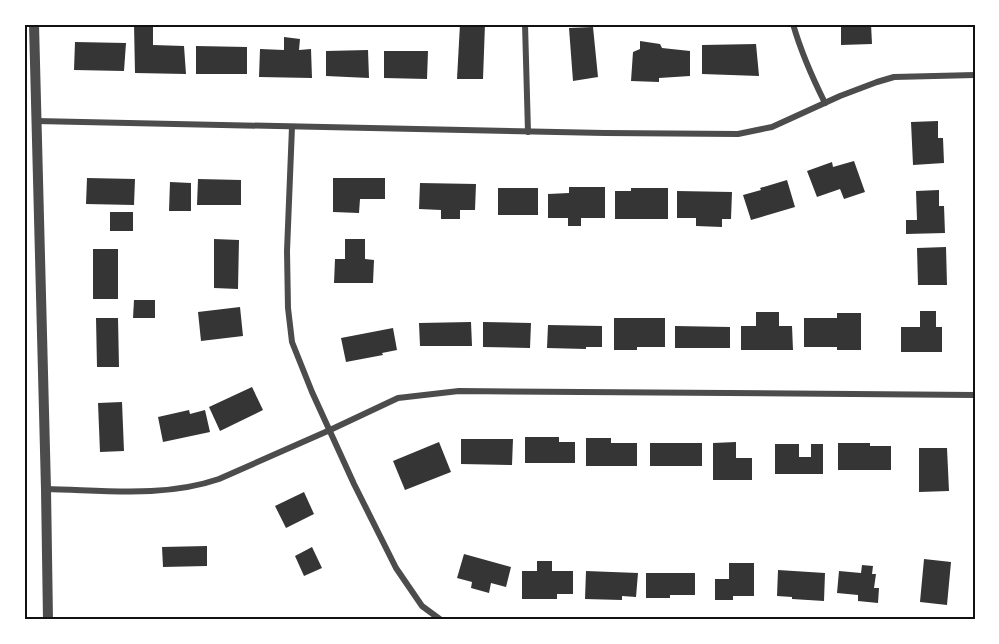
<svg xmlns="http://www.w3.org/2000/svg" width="999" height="644" viewBox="0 0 999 644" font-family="Mulish,sans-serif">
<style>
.building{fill:#353535}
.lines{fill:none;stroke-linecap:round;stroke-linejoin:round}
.minor{stroke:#4c4c4c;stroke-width:6}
.tertiary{stroke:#4c4c4c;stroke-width:10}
.neatline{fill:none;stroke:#111;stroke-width:2}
</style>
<rect width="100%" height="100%" fill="#fff"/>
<g class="building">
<path d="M 134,24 L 153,24 L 153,45 L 184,46 L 186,74 L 135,73 Z"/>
<path d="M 460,24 L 485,24 L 483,79 L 457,79 Z"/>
<path d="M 841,24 L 871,24 L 872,44 L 841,45 Z"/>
<path d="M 593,27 L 598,77 L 573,81 L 569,28 Z"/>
<path d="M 284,37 L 300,39 L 299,50 L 311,49 L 312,78 L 259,77 L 260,49 L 284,50 Z"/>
<path d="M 640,41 L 660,44 L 662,48 L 690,51 L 690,76 L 659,78 L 659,82 L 631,81 L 633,52 L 640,49 Z"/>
<path d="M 75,42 L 126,43 L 124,71 L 74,70 Z"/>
<path d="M 756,44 L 759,76 L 702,74 L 702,45 Z"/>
<path d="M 196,46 L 247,47 L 247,74 L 196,74 Z"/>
<path d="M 368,50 L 369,78 L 326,76 L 326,51 Z"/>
<path d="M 384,51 L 428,51 L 427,79 L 384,78 Z"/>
<path d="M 938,121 L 938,138 L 943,138 L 944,163 L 913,165 L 911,122 Z"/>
<path d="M 854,161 L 865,192 L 844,199 L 840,189 L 817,197 L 807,171 L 832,162 L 833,167 Z"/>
<path d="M 87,178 L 135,179 L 134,205 L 86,204 Z"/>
<path d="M 333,178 L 385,178 L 385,199 L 360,199 L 359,213 L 333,212 Z"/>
<path d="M 198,179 L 241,180 L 241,205 L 197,205 Z"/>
<path d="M 787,180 L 795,207 L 751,220 L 743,195 L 761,190 L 760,188 Z"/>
<path d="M 170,182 L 191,183 L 191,211 L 169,211 Z"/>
<path d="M 420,183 L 476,184 L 475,210 L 460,210 L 460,219 L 441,219 L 441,210 L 419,209 Z"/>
<path d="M 569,187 L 605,187 L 605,218 L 581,218 L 581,226 L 568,226 L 568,218 L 548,218 L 548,194 L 569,193 Z"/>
<rect x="498" y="188" width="40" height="27"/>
<path d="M 631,188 L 668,188 L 668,219 L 615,219 L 615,191 L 631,191 Z"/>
<path d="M 939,190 L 939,206 L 944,206 L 945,233 L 906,234 L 906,220 L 917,220 L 916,191 Z"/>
<path d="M 677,191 L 732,192 L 731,219 L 722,219 L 722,227 L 696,226 L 696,218 L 677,218 Z"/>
<rect x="110" y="212" width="23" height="19"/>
<path d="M 214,239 L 239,240 L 238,289 L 214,288 Z"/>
<path d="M 345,239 L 365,239 L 365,259 L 374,260 L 373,283 L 334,283 L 335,259 L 345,259 Z"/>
<path d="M 946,247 L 947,285 L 918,285 L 917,248 Z"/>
<rect x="93" y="249" width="25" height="50"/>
<path d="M 134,300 L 155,300 L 155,318 L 133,318 Z"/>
<path d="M 240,307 L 243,336 L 201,341 L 198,312 Z"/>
<path d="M 920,311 L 936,311 L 936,327 L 942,327 L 942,352 L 901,352 L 901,327 L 920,327 Z"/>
<path d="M 756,312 L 779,312 L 779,326 L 792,326 L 793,350 L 741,350 L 741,326 L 756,326 Z"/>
<path d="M 837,313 L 861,313 L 861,350 L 837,350 L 837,347 L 804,347 L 804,318 L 837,318 Z"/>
<path d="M 96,318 L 118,318 L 119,367 L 97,367 Z"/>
<path d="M 614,318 L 665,318 L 665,347 L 637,347 L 637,350 L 614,350 Z"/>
<path d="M 471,322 L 472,346 L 420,346 L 419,323 Z"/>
<path d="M 483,322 L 531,323 L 530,348 L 483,347 Z"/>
<path d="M 548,325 L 602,326 L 602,347 L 586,347 L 586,349 L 547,348 Z"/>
<path d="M 675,326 L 730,327 L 730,348 L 675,348 Z"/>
<path d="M 393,328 L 397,350 L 382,353 L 383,355 L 346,362 L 341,338 Z"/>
<path d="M 252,387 L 263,410 L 220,431 L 209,407 Z"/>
<path d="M 122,402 L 124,451 L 100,452 L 98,403 Z"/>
<path d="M 189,410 L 190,414 L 205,410 L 210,432 L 163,442 L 158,417 Z"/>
<path d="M 525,437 L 559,437 L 559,442 L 575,442 L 575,463 L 525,463 Z"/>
<path d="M 586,438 L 611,438 L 611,443 L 637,443 L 637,466 L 586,466 Z"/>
<path d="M 461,439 L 513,439 L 512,465 L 461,464 Z"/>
<path d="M 439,442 L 451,472 L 405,490 L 393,461 Z"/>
<path d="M 736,442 L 736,458 L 752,458 L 752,480 L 713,480 L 713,443 Z"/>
<rect x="650" y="443" width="52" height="23"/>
<path d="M 838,443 L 870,443 L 870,446 L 891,446 L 891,470 L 838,470 Z"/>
<path d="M 775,444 L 799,444 L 799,457 L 811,457 L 811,444 L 823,444 L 823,474 L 775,474 Z"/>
<path d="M 919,448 L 947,448 L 949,491 L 919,492 Z"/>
<path d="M 304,492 L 314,514 L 286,528 L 275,506 Z"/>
<path d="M 207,546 L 207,566 L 163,567 L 162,547 Z"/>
<path d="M 312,547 L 322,568 L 304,576 L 295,556 Z"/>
<path d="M 464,554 L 511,567 L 506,587 L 491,583 L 489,593 L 471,588 L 472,582 L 457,578 Z"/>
<path d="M 924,559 L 951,562 L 947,605 L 920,602 Z"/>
<path d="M 537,561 L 552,561 L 552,571 L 573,571 L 573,594 L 557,594 L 557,599 L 522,599 L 522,571 L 537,571 Z"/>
<path d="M 729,563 L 754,563 L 754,596 L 733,596 L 733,600 L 715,600 L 715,579 L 729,579 Z"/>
<path d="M 862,565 L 873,566 L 872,574 L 876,574 L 874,588 L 879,588 L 878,603 L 858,601 L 858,595 L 837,593 L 839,571 L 861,573 Z"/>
<path d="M 778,570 L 825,573 L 824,601 L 792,599 L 792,597 L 777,596 Z"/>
<path d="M 586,571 L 638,573 L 636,597 L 622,596 L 622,600 L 585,599 Z"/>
<path d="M 646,573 L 695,573 L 695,595 L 670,595 L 670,598 L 646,598 Z"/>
</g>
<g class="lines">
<g class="minor">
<path d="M 525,24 L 528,132"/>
<path d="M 793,24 C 801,52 812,77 825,103"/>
<path d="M 36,121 L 605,133 L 738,134 L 772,127 L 840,96 L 877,82 L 894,77 L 975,75"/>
<path d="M 292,127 L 287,251 L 288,308 L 292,342 L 312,392 L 354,484 L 396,568 L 422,606 L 441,620"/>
<path d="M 46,489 C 103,490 164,498 219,479 L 330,430 L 398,398 L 459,391 L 975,395"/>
</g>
<path class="tertiary" d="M 34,24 L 46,489 L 48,620"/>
</g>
<rect width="999" height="644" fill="none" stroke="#ffffff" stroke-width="51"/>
<rect x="26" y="26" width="948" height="592" class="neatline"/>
</svg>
